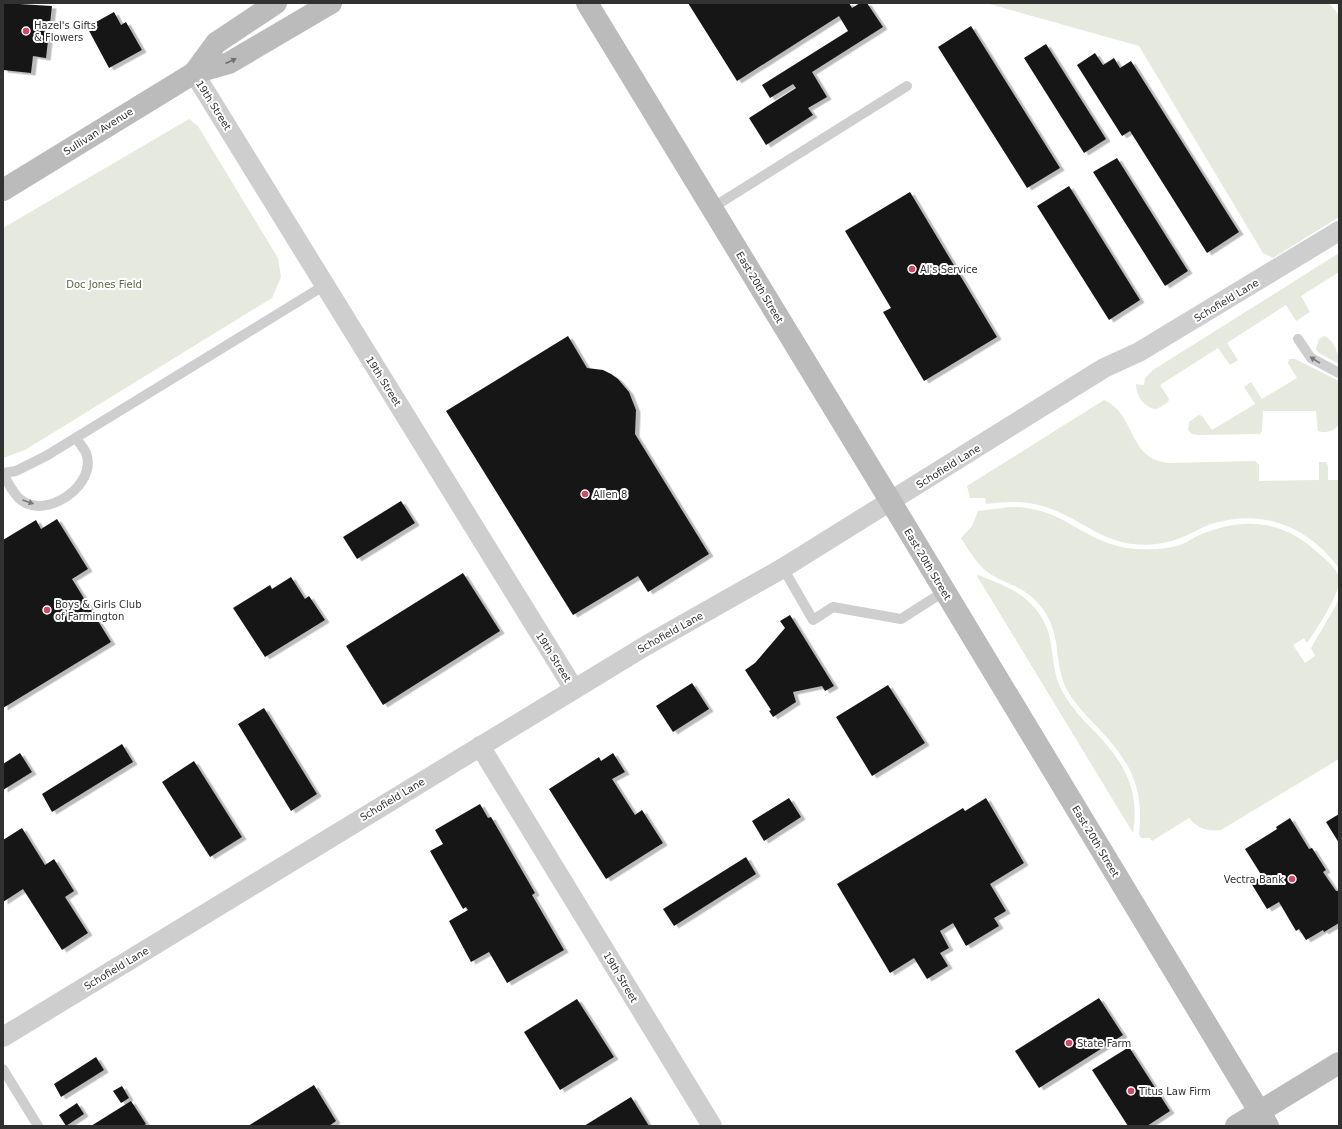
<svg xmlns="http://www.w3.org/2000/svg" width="1342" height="1129" viewBox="0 0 1342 1129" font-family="'DejaVu Sans',sans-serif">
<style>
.green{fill:#e5e9de}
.building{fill:#181818;filter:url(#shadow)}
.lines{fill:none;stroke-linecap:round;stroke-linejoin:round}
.lane{stroke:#cecece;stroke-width:10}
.street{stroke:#cecece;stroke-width:20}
.secondary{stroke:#bbb;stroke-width:22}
.oneway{fill:#6f6f6f}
.oneway2{fill:#787878}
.poi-dot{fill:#d14a64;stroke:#fff;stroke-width:1.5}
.labels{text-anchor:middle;stroke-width:4;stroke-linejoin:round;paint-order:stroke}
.poi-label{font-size:10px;fill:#313131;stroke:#fff;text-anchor:start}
.street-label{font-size:10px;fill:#313131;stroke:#fff}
.park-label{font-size:10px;fill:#596843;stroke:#fff}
</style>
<defs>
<filter id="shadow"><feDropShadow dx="4.5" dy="2.5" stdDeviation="0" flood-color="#0004"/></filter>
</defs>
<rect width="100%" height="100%" fill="#fff"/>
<g class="green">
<path d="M 986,3 L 1329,3 L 1339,15 L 1339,217 L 1273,258 L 1263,253 L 1139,46 Z"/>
<path d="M 189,119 L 198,126 L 278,258 L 281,277 L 272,298 L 25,450 L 3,458 L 3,228 Z"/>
<path d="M 1339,253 L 1339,272 L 1301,296 L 1310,312 L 1296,321 L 1286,305 L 1227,343 L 1238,360 L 1230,365 L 1218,348 L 1160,385 L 1169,399 L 1168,402 L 1157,409 C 1145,409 1136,396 1136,384 L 1144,385 L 1145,378 L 1153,370 Z"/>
<path d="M 1324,336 C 1334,339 1339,355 1339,364 L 1319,353 L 1316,349 L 1319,339 Z"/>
<path d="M 1289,359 L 1295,359 L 1339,381 C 1339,393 1342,412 1339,423 C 1337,431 1325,434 1318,431 L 1316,411 L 1263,411 L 1262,431 L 1260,434 L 1198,435 L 1192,434 L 1188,430 L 1189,422 L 1199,415 L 1202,416 L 1212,430 L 1255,404 L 1244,387 L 1251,382 L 1262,399 L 1297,378 L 1288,363 Z"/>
<path d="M 1104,400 C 1136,414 1128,460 1169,463 L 1255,461 L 1259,465 L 1259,481 L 1319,480 L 1319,462 L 1326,462 L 1328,466 L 1328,480 L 1339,480 L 1339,568 C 1308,526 1262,508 1211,524 C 1200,528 1191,534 1180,538 C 1166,544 1148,546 1132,544 C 1104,540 1088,526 1063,514 C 1037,501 1015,500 986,504 L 985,498 L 970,498 L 967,486 Z"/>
<path d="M 1011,507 C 1028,507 1046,511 1061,519 C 1087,533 1104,546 1135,549 C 1150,550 1169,549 1183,544 C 1190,541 1195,536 1202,534 C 1244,517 1283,520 1317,552 C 1324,558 1336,567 1339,577 C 1342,592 1316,630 1307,643 L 1304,638 L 1293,645 L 1305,663 L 1315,656 L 1311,648 L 1339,600 L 1339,759 L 1221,830 C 1208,832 1197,828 1189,818 L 1152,841 L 1150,838 L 1141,838 L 1139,834 C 1144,788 1131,763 1100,730 C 1088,717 1075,705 1066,688 C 1052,658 1064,633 1038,603 C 1022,585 1006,585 989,573 C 976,564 969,550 961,538 L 972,526 L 978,511 Z"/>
<path d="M 978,575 C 998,583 1019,590 1033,606 C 1059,634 1047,662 1062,691 C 1071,707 1083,720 1096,733 C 1125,764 1140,790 1133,833 L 977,576 Z"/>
</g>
<g class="building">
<path d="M 3,3 L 52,6 L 46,58 L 33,56 L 31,73 L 3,70 Z"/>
<path d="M 688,3 L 849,3 L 852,8 L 860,3 L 867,3 L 883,27 L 812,72 L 827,97 L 808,108 L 813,115 L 766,145 L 749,118 L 796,88 L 793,84 L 770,98 L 762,85 L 848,31 L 839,16 L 737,81 Z"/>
<path d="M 114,12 L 121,25 L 126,22 L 142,50 L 109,68 L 87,27 Z"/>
<path d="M 971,26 L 1060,168 L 1027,188 L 938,47 Z"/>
<path d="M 1046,44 L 1106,139 L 1084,153 L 1024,58 Z"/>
<path d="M 1095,53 L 1103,65 L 1114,58 L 1120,68 L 1131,61 L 1239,232 L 1207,253 L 1130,131 L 1122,136 L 1077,65 Z"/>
<path d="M 1117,158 L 1188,271 L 1165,286 L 1093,172 Z"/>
<path d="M 1069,186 L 1140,300 L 1109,320 L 1037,206 Z"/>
<path d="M 910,192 L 997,337 L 924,381 L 883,312 L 891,308 L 845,231 Z"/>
<path d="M 568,336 L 587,368 L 603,370 L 611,374 L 618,379 L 629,392 L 636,410 L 635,434 L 709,554 L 648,592 L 638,576 L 573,615 L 446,411 Z"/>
<path d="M 401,501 L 415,523 L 357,559 L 343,537 Z"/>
<path d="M 57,519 L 88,569 L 72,579 L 111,642 L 3,708 L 3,540 L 36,520 L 41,529 Z"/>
<path d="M 463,573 L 500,631 L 383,705 L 346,646 Z"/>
<path d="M 291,577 L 305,599 L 309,596 L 325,620 L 265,657 L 233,608 L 270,585 L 272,589 Z"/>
<path d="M 790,615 L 834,686 L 825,691 L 822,686 L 793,692 L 796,702 L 773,717 L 769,711 L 771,710 L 745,670 L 755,663 L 785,628 L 780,621 Z"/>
<path d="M 692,683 L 709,709 L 673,732 L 656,706 Z"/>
<path d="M 888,685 L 925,743 L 872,776 L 836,717 Z"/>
<path d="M 264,708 L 317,794 L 291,811 L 238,724 Z"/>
<path d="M 122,744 L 133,762 L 52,812 L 42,794 Z"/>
<path d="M 20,753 L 32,772 L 3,790 L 3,764 Z"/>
<path d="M 613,753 L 625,772 L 612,779 L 635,815 L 642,810 L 663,843 L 606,879 L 549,789 L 599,757 L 601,761 Z"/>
<path d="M 194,761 L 242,837 L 210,857 L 162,782 Z"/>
<path d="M 789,798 L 801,817 L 764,841 L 752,821 Z"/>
<path d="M 986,798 L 1024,863 L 990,884 L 1006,911 L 994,918 L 999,926 L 966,946 L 953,923 L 940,931 L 949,948 L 940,953 L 948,966 L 927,979 L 914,958 L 890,973 L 837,884 L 963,808 L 965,811 Z"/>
<path d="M 480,804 L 488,818 L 491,817 L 535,893 L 532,895 L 564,950 L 507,983 L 489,952 L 471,962 L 449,921 L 468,910 L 466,907 L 463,909 L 430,851 L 443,844 L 435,830 Z"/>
<path d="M 1339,814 L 1339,843 L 1326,822 Z"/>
<path d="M 1290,818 L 1309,849 L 1312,848 L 1326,870 L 1323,872 L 1336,891 L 1339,891 L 1339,923 L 1324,932 L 1323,930 L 1306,940 L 1299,929 L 1296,931 L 1279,902 L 1267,909 L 1251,883 L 1262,876 L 1245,849 L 1277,829 L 1276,827 Z"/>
<path d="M 22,828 L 45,865 L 54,859 L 74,891 L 65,897 L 88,933 L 62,950 L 23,889 L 3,902 L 3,840 Z"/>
<path d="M 746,857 L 756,874 L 674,926 L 663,909 Z"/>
<path d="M 1099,998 L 1123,1035 L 1039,1088 L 1015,1051 Z"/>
<path d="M 577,999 L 614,1057 L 560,1090 L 524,1032 Z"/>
<path d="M 1129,1047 L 1170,1111 L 1147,1126 L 1128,1126 L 1092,1070 Z"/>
<path d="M 96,1057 L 104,1070 L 61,1097 L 54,1084 Z"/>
<path d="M 314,1085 L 336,1121 L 329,1126 L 248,1126 Z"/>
<path d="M 122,1086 L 129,1098 L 121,1103 L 113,1091 Z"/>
<path d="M 631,1097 L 649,1126 L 584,1126 Z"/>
<path d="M 131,1101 L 146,1124 L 143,1126 L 91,1126 Z"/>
<path d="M 77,1103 L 84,1114 L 66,1126 L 59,1115 Z"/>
</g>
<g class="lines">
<g class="lane">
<path d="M 712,208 L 907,86"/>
<path d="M 1298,339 L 1311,358 L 1339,373"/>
<path d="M 3,473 L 16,471 L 46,456 L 325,285"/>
<path d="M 3,474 C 8,482 13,494 21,500 C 46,520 98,485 86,453 C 84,448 79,443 76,438"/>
<path d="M 783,568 L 813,620 L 833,607 L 901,619 L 945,591"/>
<path d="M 3,1069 L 38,1126"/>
</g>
<g class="street">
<path d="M 194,73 L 574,689"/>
<path d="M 480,746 L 712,1126"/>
<path d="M 3,1037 L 647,645 L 783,568 L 1104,368 L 1139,352 L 1339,231"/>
</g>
<g class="secondary">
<path d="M 587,3 L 891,502 L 1268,1126"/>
<path d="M 194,73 L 216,43 L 276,3"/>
<path d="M 3,190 L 194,73 L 229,63 L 331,3"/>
<path d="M 1236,1126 L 1339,1063"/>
</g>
</g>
<defs><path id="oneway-solid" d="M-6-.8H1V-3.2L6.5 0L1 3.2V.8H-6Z"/></defs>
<use class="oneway" href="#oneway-solid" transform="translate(231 61) rotate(-25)"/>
<g class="oneway2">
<use href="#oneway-solid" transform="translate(1315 360) rotate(-148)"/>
<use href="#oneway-solid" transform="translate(28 502) rotate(19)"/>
</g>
<g class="poi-dot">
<circle cx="26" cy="31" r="4"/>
<circle cx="912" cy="269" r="4"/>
<circle cx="585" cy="494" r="4"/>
<circle cx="47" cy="610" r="4"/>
<circle cx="1292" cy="879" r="4"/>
<circle cx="1069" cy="1043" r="4"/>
<circle cx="1131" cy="1091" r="4"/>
</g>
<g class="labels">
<g class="poi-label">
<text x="34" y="29">Hazel's Gifts<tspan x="34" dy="12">&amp; Flowers</tspan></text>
<text x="920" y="273">Al's Service</text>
<text x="593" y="498">Allen 8</text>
<text x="55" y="608">Boys &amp; Girls Club<tspan x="55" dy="12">of Farmington</tspan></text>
<text x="1284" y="883" text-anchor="end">Vectra Bank</text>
<text x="1077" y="1047">State Farm</text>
<text x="1139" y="1095">Titus Law Firm</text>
</g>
<g class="street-label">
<text transform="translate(214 105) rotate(58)" y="4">19th Street</text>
<text transform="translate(98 131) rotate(-32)" y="4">Sullivan Avenue</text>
<text transform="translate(760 287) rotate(59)" y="4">East 20th Street</text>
<text transform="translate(1226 300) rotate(-31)" y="4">Schofield Lane</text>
<text transform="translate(384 381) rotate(58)" y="4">19th Street</text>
<text transform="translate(948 466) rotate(-32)" y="4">Schofield Lane</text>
<text transform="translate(928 564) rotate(59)" y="4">East 20th Street</text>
<text transform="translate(670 632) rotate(-29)" y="4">Schofield Lane</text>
<text transform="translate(554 657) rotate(58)" y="4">19th Street</text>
<text transform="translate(392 799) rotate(-31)" y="4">Schofield Lane</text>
<text transform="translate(1096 841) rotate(59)" y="4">East 20th Street</text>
<text transform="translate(116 968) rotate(-31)" y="4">Schofield Lane</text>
<text transform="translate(621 977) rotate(59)" y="4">19th Street</text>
</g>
<g class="park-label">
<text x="104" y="288">Doc Jones Field</text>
</g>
</g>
<rect width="1342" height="1129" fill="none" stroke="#313131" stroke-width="8"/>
</svg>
